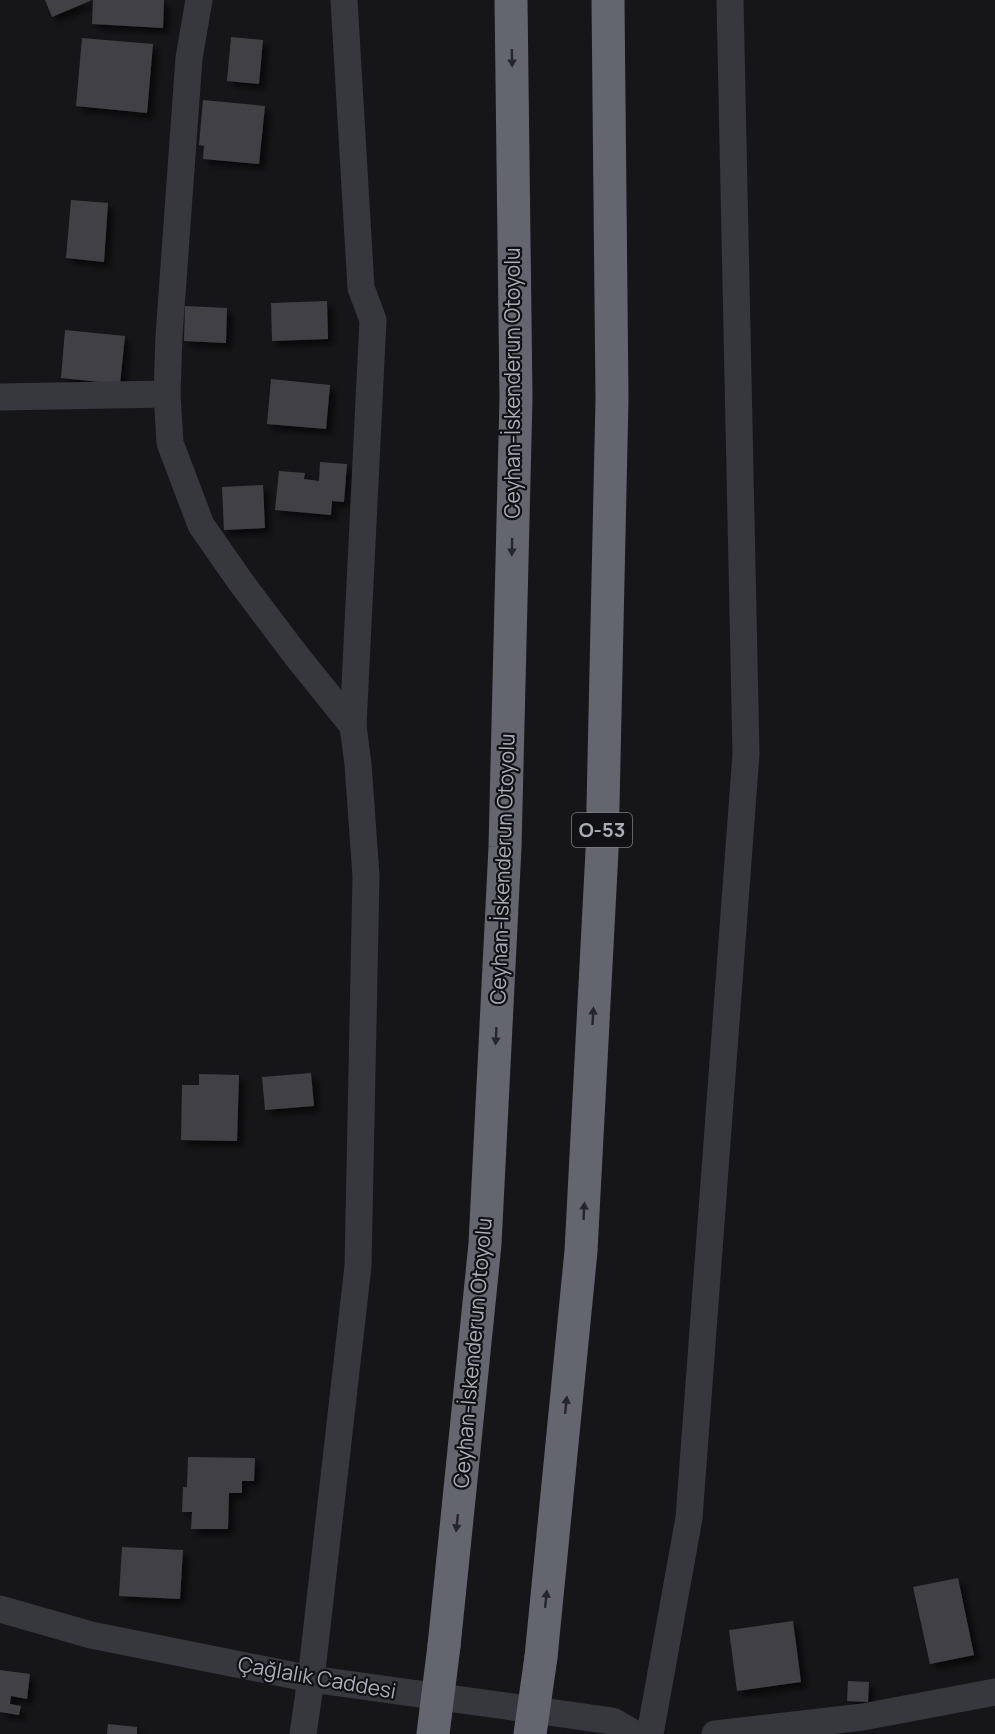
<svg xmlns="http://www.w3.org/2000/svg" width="995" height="1734" viewBox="0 0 995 1734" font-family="Manrope,sans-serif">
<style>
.building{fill:#404145;filter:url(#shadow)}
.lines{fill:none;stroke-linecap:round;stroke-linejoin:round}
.street{stroke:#37383d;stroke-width:27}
.highway{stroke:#63666e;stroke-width:33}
.highway-bridge{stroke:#63666e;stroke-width:33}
.oneway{fill:#26262a}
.labels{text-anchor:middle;stroke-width:4.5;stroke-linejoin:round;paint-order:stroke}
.shield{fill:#111113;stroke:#7b7e86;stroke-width:1.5}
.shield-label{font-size:20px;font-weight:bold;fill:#a8adb8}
.street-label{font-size:21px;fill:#a8adb8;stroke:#111113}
</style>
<defs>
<filter id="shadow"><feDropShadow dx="5.5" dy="5.5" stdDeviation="3" flood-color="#0009"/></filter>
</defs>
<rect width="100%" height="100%" fill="#161618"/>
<g class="building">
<path d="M 45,0 L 92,0 L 52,17 Z"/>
<path d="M 93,0 L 164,0 L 163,28 L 92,24 Z"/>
<path d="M 231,37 L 263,40 L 259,84 L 227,81 Z"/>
<path d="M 82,38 L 153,44 L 147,113 L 76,106 Z"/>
<path d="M 203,100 L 265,106 L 259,164 L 203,159 L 204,146 L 199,145 Z"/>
<path d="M 71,200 L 108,203 L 104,262 L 66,258 Z"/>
<path d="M 327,301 L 328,339 L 272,341 L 271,303 Z"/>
<path d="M 185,306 L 227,308 L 226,343 L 184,341 Z"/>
<path d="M 65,330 L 125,336 L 120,384 L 61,378 Z"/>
<path d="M 271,379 L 330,385 L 326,429 L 267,424 Z"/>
<path d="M 320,462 L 347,464 L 344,502 L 332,501 L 331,515 L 275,510 L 279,471 L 305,473 L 304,479 L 319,481 Z"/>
<path d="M 263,485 L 265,528 L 224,530 L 222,487 Z"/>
<path d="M 311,1073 L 314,1106 L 265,1110 L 262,1077 Z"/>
<path d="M 199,1074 L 239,1075 L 237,1141 L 181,1140 L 182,1085 L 199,1085 Z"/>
<path d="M 188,1457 L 255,1458 L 254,1481 L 242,1481 L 242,1493 L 229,1493 L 228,1529 L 191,1529 L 192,1512 L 182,1512 L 183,1487 L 187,1487 Z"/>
<path d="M 122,1547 L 183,1550 L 180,1599 L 119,1596 Z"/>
<path d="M 958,1578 L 974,1655 L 930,1664 L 913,1587 Z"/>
<path d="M 793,1621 L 801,1682 L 737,1691 L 729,1630 Z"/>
<path d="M 0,1670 L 30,1674 L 27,1699 L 11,1696 L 10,1704 L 21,1706 L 19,1715 L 0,1712 Z"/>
<path d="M 848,1681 L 869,1682 L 868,1702 L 847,1701 Z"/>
<path d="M 108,1724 L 137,1727 L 137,1734 L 107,1734 Z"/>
</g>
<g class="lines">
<g class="street">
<path d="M 199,0 L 189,58 L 169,336 L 167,394 L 170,443 L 201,525 L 240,581 L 295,654 L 353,726 L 358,764 L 366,876 L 358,1266 L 311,1679 L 303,1734"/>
<path d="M 344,0 L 361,288 L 373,320 L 353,726"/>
<path d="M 0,397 L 167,394"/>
<path d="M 0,1609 L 91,1635 L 311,1679 L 613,1721 L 635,1734"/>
<path d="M 650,1734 L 689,1518 L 746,754 L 730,0"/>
<path d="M 715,1734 L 863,1717 L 995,1692"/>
</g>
<g class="highway">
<path d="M 444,1646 L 485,1244 L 505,847 L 516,398 L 511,0"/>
<path d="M 541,1657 L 581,1251 L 602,851 L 612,399 L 608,0"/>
</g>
<g class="highway-bridge">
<path d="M 433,1734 L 444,1646"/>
<path d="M 530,1734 L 541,1657"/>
</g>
</g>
<defs><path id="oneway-solid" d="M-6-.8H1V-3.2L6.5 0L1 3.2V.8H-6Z" transform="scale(1.5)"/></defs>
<g class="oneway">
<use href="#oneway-solid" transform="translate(512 58) rotate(89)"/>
<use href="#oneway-solid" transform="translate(512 547) rotate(91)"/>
<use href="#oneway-solid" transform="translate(593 1016) rotate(-87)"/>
<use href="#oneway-solid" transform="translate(496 1036) rotate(93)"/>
<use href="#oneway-solid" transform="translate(584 1211) rotate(-87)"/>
<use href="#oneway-solid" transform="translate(566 1405) rotate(-84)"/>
<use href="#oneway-solid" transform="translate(457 1523) rotate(96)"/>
<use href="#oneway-solid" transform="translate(546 1599) rotate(-84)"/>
</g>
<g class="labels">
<rect class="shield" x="572" y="813" width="60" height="34" rx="4.5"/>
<g class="shield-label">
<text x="602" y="837">O-53</text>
</g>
<g class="street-label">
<text transform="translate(513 383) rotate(-90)" y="7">Ceyhan-İskenderun Otoyolu</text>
<text transform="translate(503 869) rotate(-88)" y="7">Ceyhan-İskenderun Otoyolu</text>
<text transform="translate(473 1353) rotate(-85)" y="7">Ceyhan-İskenderun Otoyolu</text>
<text transform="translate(317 1678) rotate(10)" y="7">Çağlalık Caddesi</text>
</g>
</g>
</svg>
